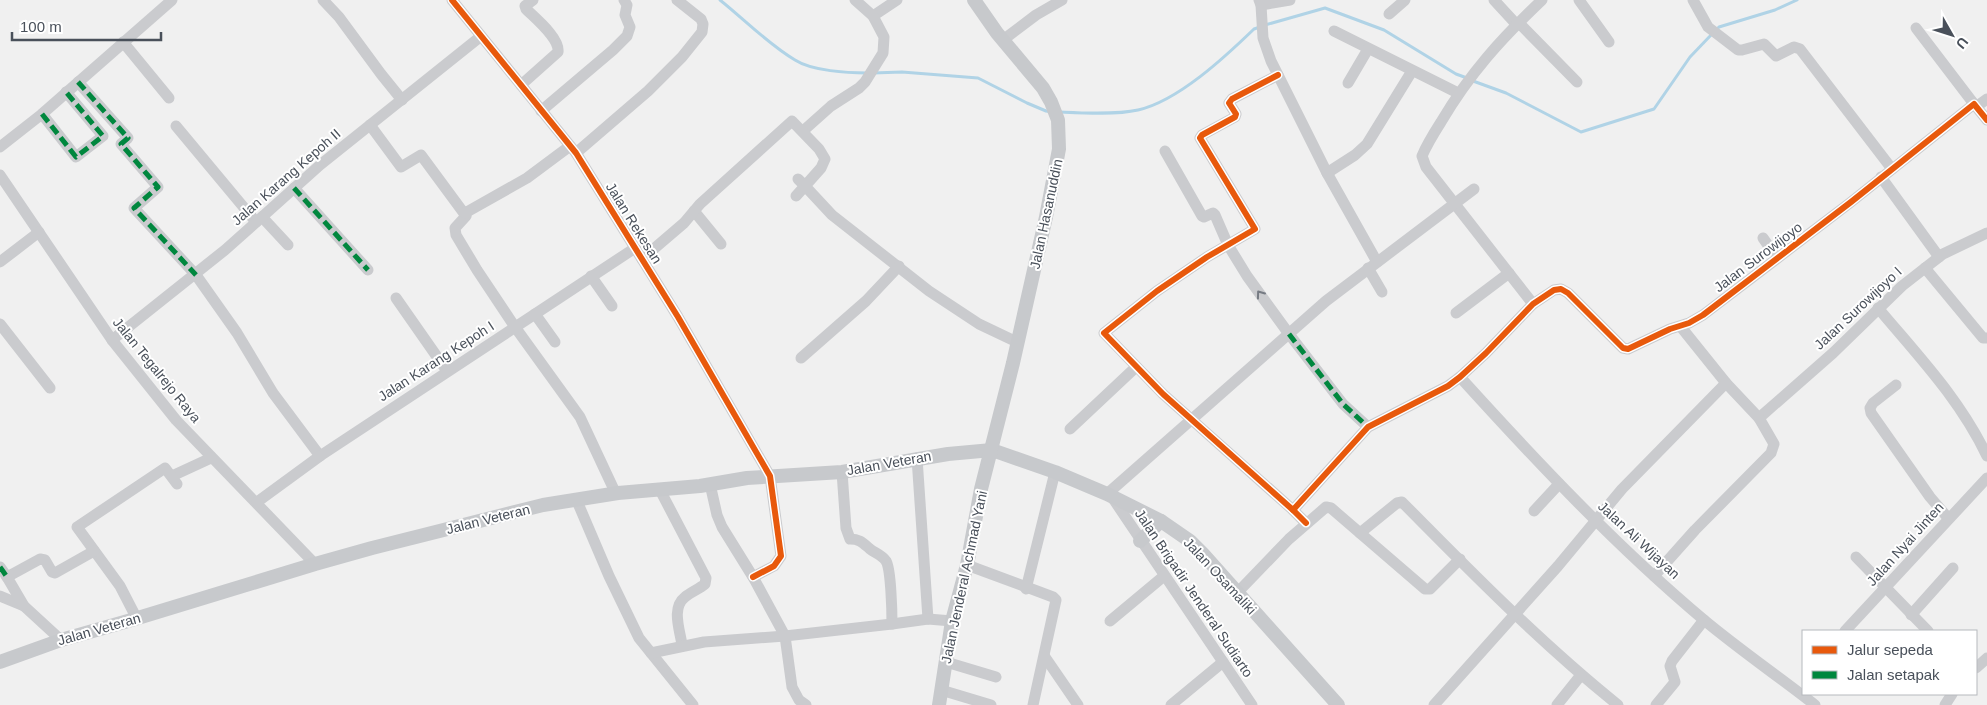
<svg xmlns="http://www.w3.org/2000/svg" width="1987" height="705" viewBox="0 0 1987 705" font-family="Helvetica,sans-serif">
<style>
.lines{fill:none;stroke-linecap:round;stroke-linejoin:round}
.stream{stroke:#b0d3e6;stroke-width:3}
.minor{stroke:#cacbce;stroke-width:11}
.major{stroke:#c7c9cc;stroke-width:14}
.quiet{stroke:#00873e;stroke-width:5;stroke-dasharray:10 5;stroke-linecap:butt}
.cycleway-casing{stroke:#fff;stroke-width:9}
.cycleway{stroke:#e8590c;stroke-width:6}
.oneway{stroke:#767b83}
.labels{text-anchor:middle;stroke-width:4;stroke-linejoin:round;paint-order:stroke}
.street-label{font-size:14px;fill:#49505a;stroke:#fff}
</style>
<rect width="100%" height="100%" fill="#f0f0f0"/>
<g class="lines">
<g class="stream">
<path d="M 720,0 C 745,20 768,44 795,60 C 812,71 848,73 867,73"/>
<path d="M 1265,25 L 1325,8 L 1384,30 L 1456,74 L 1467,78"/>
<path d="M 1716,30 L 1719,27 L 1775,10 L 1797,0"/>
<path d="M 873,73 L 902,72 L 978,78 L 1027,103 L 1046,111 L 1052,112"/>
<path d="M 1473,81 L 1506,93 L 1581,132 L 1654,109 L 1690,57 L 1712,34"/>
<path d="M 1060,112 C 1082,113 1116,115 1138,110 C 1178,101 1225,57 1254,29 L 1260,27"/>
</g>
<g class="minor">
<path d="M 323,0 L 339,17 L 381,74 L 402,100"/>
<path d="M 452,0 L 576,153 L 678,317 L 770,476 L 781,556 L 774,566 L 753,577"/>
<path d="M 1259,0 L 1261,5 L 1263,38 L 1271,61 L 1327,173 L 1377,262"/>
<path d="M 1494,0 L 1517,25"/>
<path d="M 1579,0 L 1609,42"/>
<path d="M 1693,0 L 1708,27 L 1738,50 L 1742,50 L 1764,44 L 1776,56 L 1794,47 L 1800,49 L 1892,169"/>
<path d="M 1261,5 L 1290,0"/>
<path d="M 1389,14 L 1405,0"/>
<path d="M 873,16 L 897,0"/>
<path d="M 1519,23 L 1577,82"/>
<path d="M 1916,28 L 1974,104"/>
<path d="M 1334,31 L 1458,93"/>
<path d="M 1003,40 L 1036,15 L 1062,0"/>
<path d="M 123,42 L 169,98"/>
<path d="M 1278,75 L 1232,99 L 1229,103 L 1236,114 L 1235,117 L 1202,135 L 1200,138 L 1255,229 L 1207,257 L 1157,291 L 1104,333 L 1163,394 L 1293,510"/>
<path d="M 78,82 L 128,138 L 121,144 L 158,187 L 134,208 L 196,275 L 237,333 L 273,393 L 320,456"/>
<path d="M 1348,83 L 1368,49"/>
<path d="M 521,85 L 558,52 C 560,38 535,18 526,9 L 525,6 L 533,0"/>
<path d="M 1976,107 L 1987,99"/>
<path d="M 541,111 L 613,50 L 627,36 L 630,27 L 625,15 L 627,5 L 624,0"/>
<path d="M 42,114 L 76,157 L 103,136 L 66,92"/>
<path d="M 370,125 L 401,167 L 421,155 L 466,216 L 455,228 L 456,235 L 477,270 L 515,327 L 580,417 L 616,494"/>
<path d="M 176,126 L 256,222"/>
<path d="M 803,131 L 831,106 L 859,88 L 865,82 L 883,53 L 884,37 L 873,16 L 855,0"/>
<path d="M 0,147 L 42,114 L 172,0"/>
<path d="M 1165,151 L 1202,216 L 1204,217 L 1213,213 L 1215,215 L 1228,245 L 1247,276 L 1289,334 L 1343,404 L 1368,427"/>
<path d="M 576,153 L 648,91 L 682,57 L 702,32 L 703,24 L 701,19 L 677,0"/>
<path d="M 1327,173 L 1355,155 L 1367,144 L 1412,71"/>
<path d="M 0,175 L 112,340 L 176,420 L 315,564"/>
<path d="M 1881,177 L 1939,257"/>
<path d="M 294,188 L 368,270"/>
<path d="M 796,196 L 805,186 L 798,179"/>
<path d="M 694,211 L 721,244"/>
<path d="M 465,213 L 527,178 L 570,146"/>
<path d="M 262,217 L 288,245"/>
<path d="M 1763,238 L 1777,258"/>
<path d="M 642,259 L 684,223 L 700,204 L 792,121 L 819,149 L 825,159 L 821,168 L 805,186 L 832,215 L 929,291 L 979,324 L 1017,342"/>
<path d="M 0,262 L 39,232"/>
<path d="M 1368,268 L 1382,292"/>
<path d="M 1925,268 L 1983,338 L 1987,338"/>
<path d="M 591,276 L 612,306"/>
<path d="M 396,298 L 447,371"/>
<path d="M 1533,304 L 1426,167 L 1422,156 C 1427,144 1434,133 1441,122 C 1470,73 1501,39 1542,0"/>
<path d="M 1878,308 C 1919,357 1959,398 1987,456"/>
<path d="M 1456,313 L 1509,273"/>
<path d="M 535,314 L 555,342"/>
<path d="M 0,324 L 50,388"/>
<path d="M 112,340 L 225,250 L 320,165 L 480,37"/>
<path d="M 801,358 L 866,301 L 899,266"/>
<path d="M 1460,377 C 1537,462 1616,546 1704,620 C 1740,650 1778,676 1815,705"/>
<path d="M 1896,385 L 1873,403 L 1870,408 L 1871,413 L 1930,497 L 1948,518"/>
<path d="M 1759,418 L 1833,353 L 1902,286 L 1943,254 L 1987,233"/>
<path d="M 1070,429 L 1136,367"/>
<path d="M 917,458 L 928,619"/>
<path d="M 842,472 L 846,528 L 850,539 C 860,539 863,543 870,549 C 875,553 882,555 886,561 C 891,569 892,612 892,624"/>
<path d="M 172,476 L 211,458"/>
<path d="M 710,484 L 717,515 L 722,527 L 753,577 L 785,636 L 792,687 L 799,700 L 806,705"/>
<path d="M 660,490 L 706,578 L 705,584 C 699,589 691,592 685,597 C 671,608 680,630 682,645"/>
<path d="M 1107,494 L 1326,301 L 1474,189"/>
<path d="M 1112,497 L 1252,705"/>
<path d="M 577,501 L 609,576 L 639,638 L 693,705"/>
<path d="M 257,502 L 320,456 L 635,248"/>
<path d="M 1534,511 L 1559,484"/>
<path d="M 1306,523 L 1293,510 L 1368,427 L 1448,386 L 1460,377 L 1486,353 L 1533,304 L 1554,290 L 1561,289 L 1568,293 L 1623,348 L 1628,349 L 1670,329 L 1689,323 L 1703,315 L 1851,202 L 1974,104 L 1987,120"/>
<path d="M 1360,533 L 1397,503 L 1402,502 C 1471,572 1541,643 1618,705"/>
<path d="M 1856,557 L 1928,631"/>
<path d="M 967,565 L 1053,597 L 1056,600 L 1033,705"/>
<path d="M 0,567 L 7,577"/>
<path d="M 1654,576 L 1695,530 L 1771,453 L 1774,444 L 1759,418 L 1726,383 L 1681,327"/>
<path d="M 1026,589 L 1055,472"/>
<path d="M 1237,593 L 1289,539 L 1326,507 L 1331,508 L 1425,589 L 1430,589 L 1460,559"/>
<path d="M 0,596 L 24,606"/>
<path d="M 1911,615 L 1953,568"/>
<path d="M 137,619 L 120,586 L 77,527 L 165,468 L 177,484"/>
<path d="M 1110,621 L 1164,576"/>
<path d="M 1845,631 L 1987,478"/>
<path d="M 61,640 L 24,606 L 7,577 L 40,559 L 45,560 L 52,572 L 55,573 L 94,551"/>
<path d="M 651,653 L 704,642 L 785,636 L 892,624 L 928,619 L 952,621"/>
<path d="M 1045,657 L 1078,705"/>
<path d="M 946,662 L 996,677"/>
<path d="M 1976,668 L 1987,658"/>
<path d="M 941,690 L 991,705"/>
<path d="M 1171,705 L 1223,662"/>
<path d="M 1434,705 L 1558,566 L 1622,489 L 1726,383"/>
<path d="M 1557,705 L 1581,675"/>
<path d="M 1656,705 L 1675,682 L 1670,666 L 1672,661 L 1704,620"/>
<path d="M 1945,705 L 1952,694"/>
</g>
<g class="major">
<path d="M 1140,541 L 1161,521"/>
<path d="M 0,662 L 61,640 L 128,621 L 315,564 L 372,548 L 543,505 L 618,493 L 700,486 L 747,478 L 842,472 L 948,454 L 992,450 L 1055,472 L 1107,494 L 1161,521 L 1190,541 L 1203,554 L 1338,705"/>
<path d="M 939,705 L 952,621 L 967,565 L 981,489 L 1013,363 L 1046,217 L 1059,149 L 1058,120 L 1051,102 L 1043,88 L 997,33 L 974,0"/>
</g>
<g class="quiet">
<path d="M 78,82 L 128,138 L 121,144 L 158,187 L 134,208 L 196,275"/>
<path d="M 42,114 L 76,157 L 103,136 L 66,92"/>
<path d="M 294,188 L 368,270"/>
<path d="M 1289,334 L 1343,404 L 1368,427"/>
<path d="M 0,567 L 7,577"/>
</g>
<g class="cycleway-casing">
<g id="cycleway">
<path d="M 452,0 L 576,153 L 678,317 L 770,476 L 781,556 L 774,566 L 753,577"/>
<path d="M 1278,75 L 1232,99 L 1229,103 L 1236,114 L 1235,117 L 1202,135 L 1200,138 L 1255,229 L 1207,257 L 1157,291 L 1104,333 L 1163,394 L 1293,510"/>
<path d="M 1306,523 L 1293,510 L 1368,427 L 1448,386 L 1460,377 L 1486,353 L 1533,304 L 1554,290 L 1561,289 L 1568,293 L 1623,348 L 1628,349 L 1670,329 L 1689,323 L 1703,315 L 1851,202 L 1974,104 L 1987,120"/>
</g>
</g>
<use href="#cycleway" class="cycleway"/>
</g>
<defs><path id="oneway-chevron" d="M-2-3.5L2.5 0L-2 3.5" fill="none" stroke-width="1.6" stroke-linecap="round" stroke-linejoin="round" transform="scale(1.25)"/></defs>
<use class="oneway" href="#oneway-chevron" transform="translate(1260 294) rotate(-126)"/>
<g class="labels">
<g class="street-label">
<text transform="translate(286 177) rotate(-41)" y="5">Jalan Karang Kepoh II</text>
<text transform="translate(1046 214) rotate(-78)" y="5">Jalan Hasanuddin</text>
<text transform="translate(634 223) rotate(58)" y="5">Jalan Rekesan</text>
<text transform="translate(1758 257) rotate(-37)" y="5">Jalan Surowijoyo</text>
<text transform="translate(1858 308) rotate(-43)" y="5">Jalan Surowijoyo I</text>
<text transform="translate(436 361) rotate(-33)" y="5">Jalan Karang Kepoh I</text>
<text transform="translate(157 370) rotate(51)" y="5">Jalan Tegalrejo Raya</text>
<text transform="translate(889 463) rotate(-10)" y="5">Jalan Veteran</text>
<text transform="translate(488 519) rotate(-14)" y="5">Jalan Veteran</text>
<text transform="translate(1639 540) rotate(43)" y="5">Jalan Ali Wijayan</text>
<text transform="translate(1905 544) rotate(-48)" y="5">Jalan Nyai Jinten</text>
<text transform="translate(1220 576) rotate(47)" y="5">Jalan Osamaliki</text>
<text transform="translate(964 577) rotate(-78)" y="5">Jalan Jenderal Achmad Yani</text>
<text transform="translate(1194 593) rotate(56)" y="5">Jalan Brigadir Jenderal Sudiarto</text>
<text transform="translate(99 629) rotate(-16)" y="5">Jalan Veteran</text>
</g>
</g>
<rect x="1802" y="630" width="175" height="65" fill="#ffffff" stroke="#b6b9bd"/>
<rect x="1812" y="646" width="25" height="8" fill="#e8590c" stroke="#b6b9bd"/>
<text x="1847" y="655" font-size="15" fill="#49505a">Jalur sepeda</text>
<rect x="1812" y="671" width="25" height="8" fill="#00873e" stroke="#b6b9bd"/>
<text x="1847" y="680" font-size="15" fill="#49505a">Jalan setapak</text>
<g transform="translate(1952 35) rotate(129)" stroke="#ffffff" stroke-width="4" paint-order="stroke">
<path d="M0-4L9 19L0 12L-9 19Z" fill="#49505a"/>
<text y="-8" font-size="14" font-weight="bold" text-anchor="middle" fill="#49505a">U</text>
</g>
<path d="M12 32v8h149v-8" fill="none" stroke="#49505a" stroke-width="2.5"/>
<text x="20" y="32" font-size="15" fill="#49505a" stroke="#ffffff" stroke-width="4" paint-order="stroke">100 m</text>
</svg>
